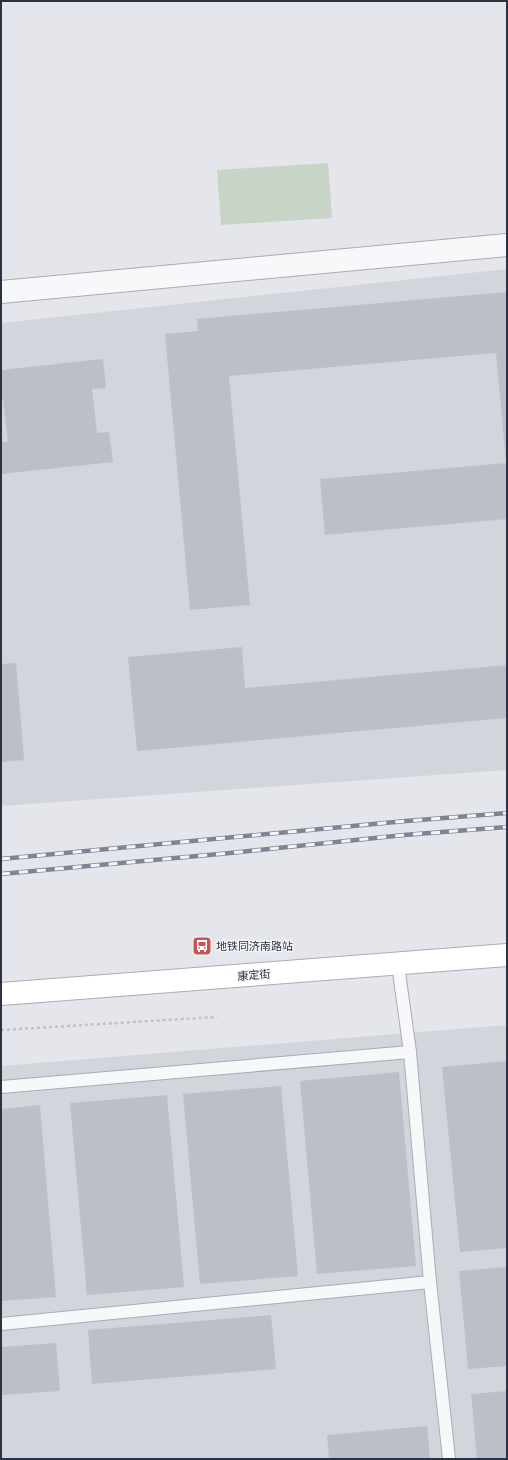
<svg xmlns="http://www.w3.org/2000/svg" width="508" height="1460" viewBox="0 0 508 1460" font-family="'Noto Sans','Noto Sans SC',sans-serif">
<style>
.built{fill:#d3d5dd}
.green{fill:#c8d5c6}
.building{fill:#bcbfc8}
.lines{fill:none;stroke-linecap:round;stroke-linejoin:round}
.service-casing{stroke:#a9acb5;stroke-width:14}
.minor-casing{stroke:#a9acb5;stroke-width:24}
.secondary-casing{stroke:#a9acb5;stroke-width:24}
.path{stroke:#bec1c7;stroke-width:2.5;stroke-dasharray:3 3;stroke-linecap:butt}
.service{stroke:#f7f8fa;stroke-width:12}
.minor{stroke:#f7f8fa;stroke-width:22}
.secondary{stroke:#fff;stroke-width:22}
.rail-casing{stroke:#7f8494;stroke-width:4.5}
.rail{stroke:#f4f5f9;stroke-width:3;stroke-dasharray:9;stroke-linecap:butt}
.labels{text-anchor:middle;stroke-width:3;stroke-linejoin:round;paint-order:stroke}
.poi-label{font-size:11px;fill:#2d3243;stroke:#f4f5f9;text-anchor:start}
.street-label{font-size:11px;fill:#2d3243;stroke:#f4f5f9}
</style>
<rect width="100%" height="100%" fill="#e4e6eb"/>
<g class="built">
<path d="M 507,269 L 507,770 L 1,806 L 1,323 Z"/>
<path d="M 507,1025 L 507,1459 L 1,1459 L 1,1066 Z"/>
</g>
<path class="green" d="M 328,163 L 332,218 L 221,225 L 217,170 Z"/>
<g class="building">
<path d="M 507,292 L 507,462 L 506,462 L 496,353 L 229,376 L 250,605 L 190,610 L 165,334 L 198,331 L 197,319 Z"/>
<path d="M 103,359 L 106,388 L 92,389 L 97,433 L 109,432 L 113,462 L 1,474 L 1,442 L 8,442 L 3,399 L 1,400 L 1,370 Z"/>
<path d="M 507,463 L 507,519 L 325,535 L 320,479 Z"/>
<path d="M 242,647 L 245,688 L 507,665 L 507,718 L 137,751 L 128,657 Z"/>
<path d="M 16,663 L 24,760 L 1,762 L 1,664 Z"/>
<path d="M 507,1061 L 507,1248 L 460,1252 L 442,1067 Z"/>
<path d="M 399,1072 L 416,1266 L 317,1274 L 300,1081 Z"/>
<path d="M 281,1086 L 298,1276 L 200,1284 L 183,1094 Z"/>
<path d="M 167,1095 L 184,1287 L 87,1295 L 70,1103 Z"/>
<path d="M 40,1105 L 56,1297 L 1,1301 L 1,1109 Z"/>
<path d="M 507,1267 L 507,1366 L 468,1369 L 459,1271 Z"/>
<path d="M 271,1315 L 276,1369 L 92,1384 L 88,1330 Z"/>
<path d="M 56,1343 L 60,1391 L 1,1395 L 1,1347 Z"/>
<path d="M 507,1391 L 507,1459 L 477,1459 L 471,1394 Z"/>
<path d="M 427,1426 L 430,1459 L 329,1459 L 327,1435 Z"/>
</g>
<g class="lines">
<g class="service-casing">
<g id="service">
<path d="M 1,1087 L 410,1052"/>
<path d="M 430,1282 L 449,1459"/>
<path d="M 1,1324 L 430,1282 L 410,1052 L 398,965"/>
</g>
</g>
<g class="minor-casing">
<path id="minor" d="M 1,292 L 507,245"/>
</g>
<g class="secondary-casing">
<path id="secondary" d="M 1,994 L 507,955"/>
</g>
<path class="path" d="M 1,1030 L 217,1017"/>
<use href="#service" class="service"/>
<use href="#minor" class="minor"/>
<use href="#secondary" class="secondary"/>
<g class="rail-casing">
<g id="rail">
<path d="M 1,859 L 406,821 L 507,813"/>
<path d="M 1,874 L 230,853 L 404,835 L 507,827"/>
</g>
</g>
<use href="#rail" class="rail"/>
</g>
<defs>
<g id="bus-square" transform="scale(1)"><rect x="-9" y="-9" width="18" height="18" rx="4" fill="#c65356" stroke="#f4f5f9"/><path d="M-5-6H5V4H4V6H2V4H-2V6H-4V4H-5ZM-3.5-4V0h7V-4ZM-3.5 1.2v1.5H-2V1.2ZM2 1.2v1.5H3.5V1.2Z" fill="#fff"/></g>
</defs>
<g fill-rule="evenodd">
<use href="#bus-square" x="202" y="946"/>
</g>
<g class="labels">
<g class="poi-label">
<text x="216" y="950">地铁同济南路站</text>
</g>
<g class="street-label">
<text transform="translate(254 975) rotate(-4)" y="4">康定街</text>
</g>
</g>
<rect width="508" height="1460" fill="none" stroke="#2d3243" stroke-width="4"/>
</svg>
